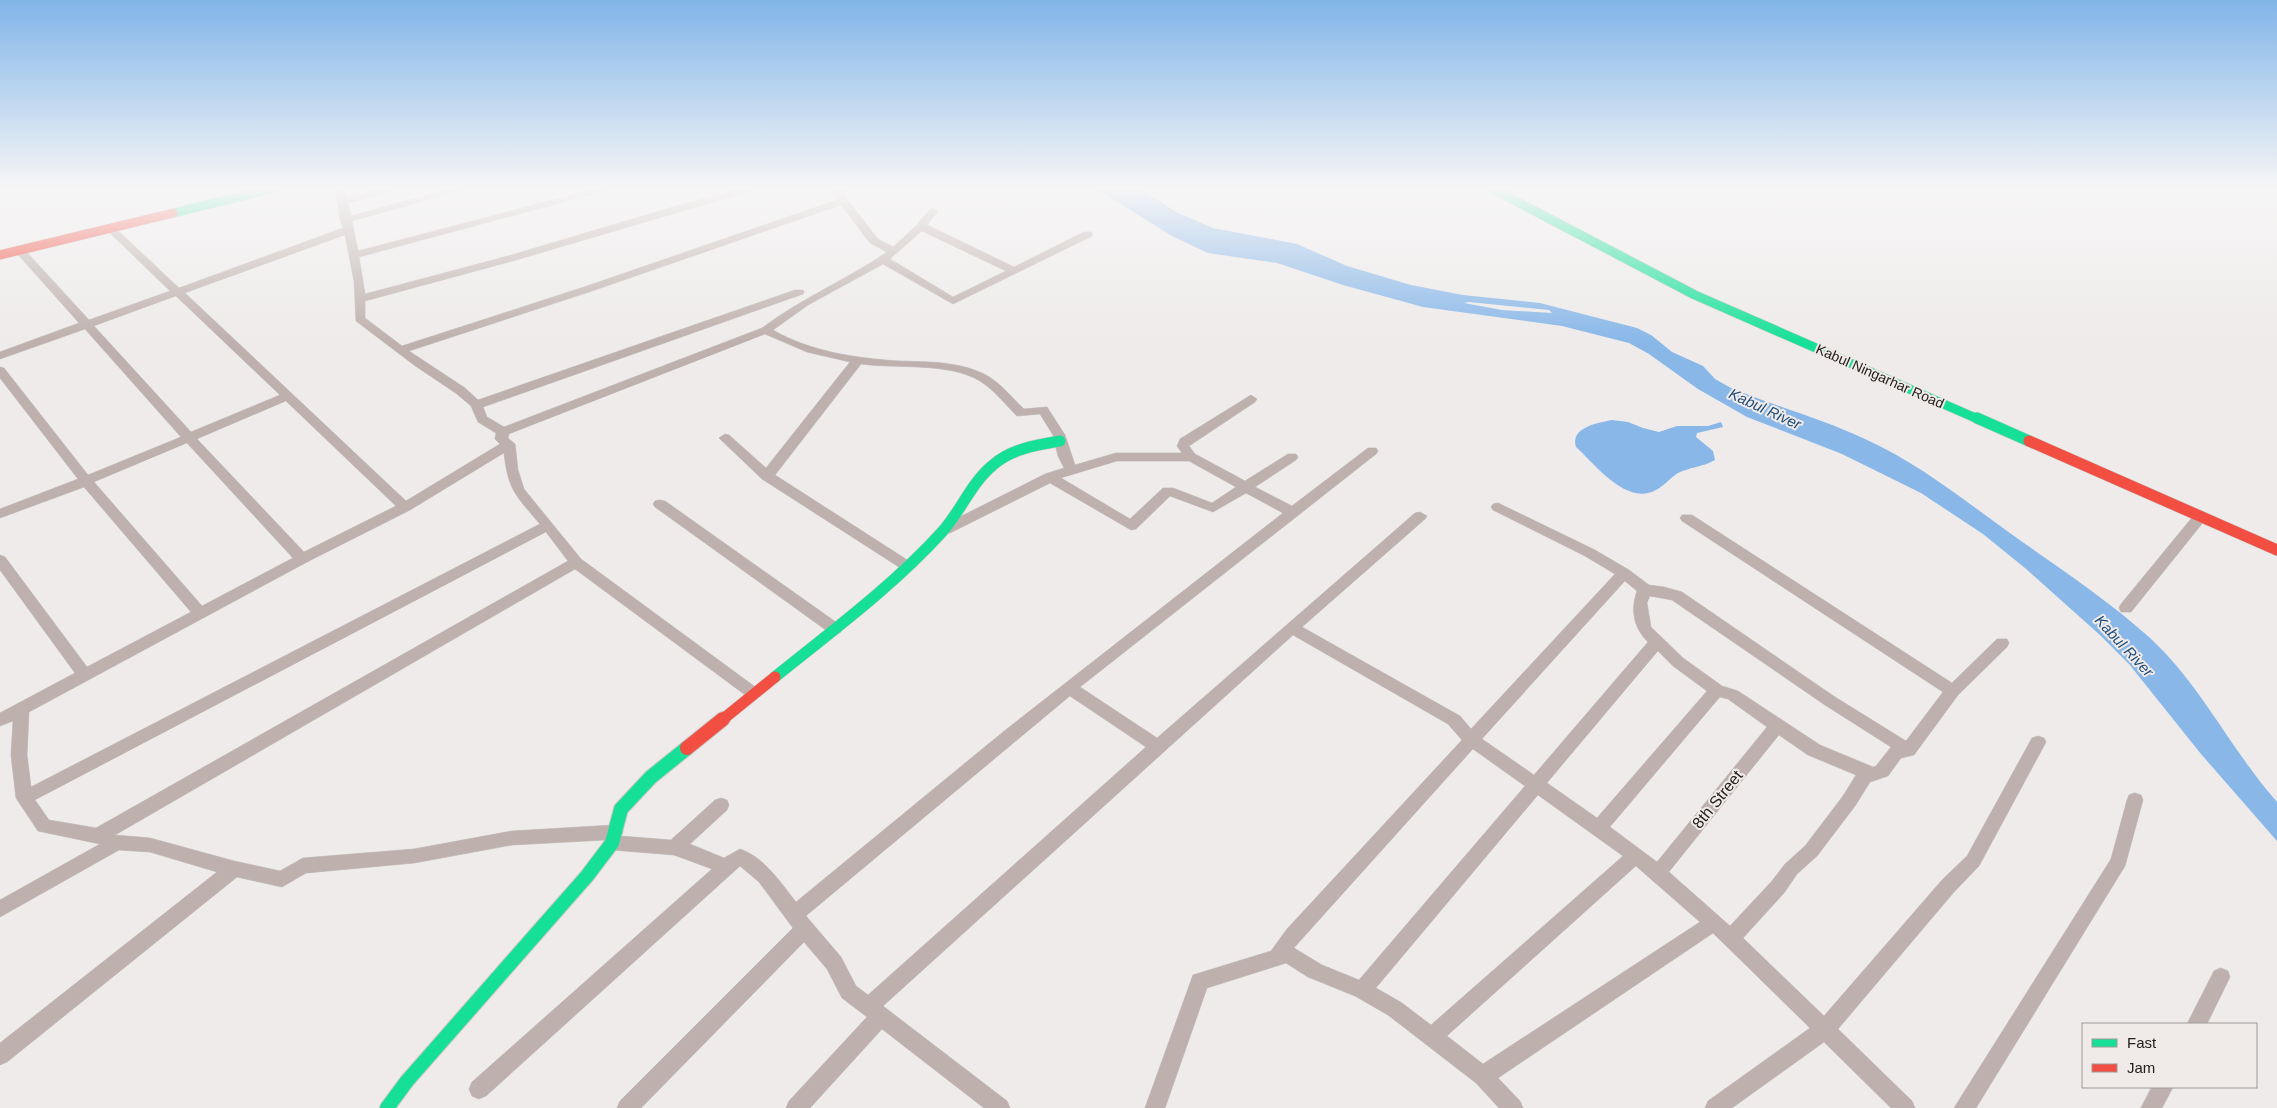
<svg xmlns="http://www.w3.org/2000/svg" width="2277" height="1108" viewBox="0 0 2277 1108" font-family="Helvetica,sans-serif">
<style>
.water{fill:#88b7e8;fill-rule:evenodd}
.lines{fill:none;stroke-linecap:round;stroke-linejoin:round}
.street-casing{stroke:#c9c6c6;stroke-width:1}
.fast-far2-casing{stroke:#c9c6c6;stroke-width:10}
.fast-far1-casing{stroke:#c9c6c6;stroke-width:12}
.fast-casing{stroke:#c9c6c6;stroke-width:16}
.jam-far2-casing{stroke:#c9c6c6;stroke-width:10}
.jam-far1-casing{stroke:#c9c6c6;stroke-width:12}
.jam-casing{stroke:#c9c6c6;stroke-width:16}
.street{fill:#beb0ac;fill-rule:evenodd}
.fast-far2{stroke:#16e098;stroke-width:9}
.fast-far1{stroke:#16e098;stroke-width:11}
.fast{stroke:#16e098;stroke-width:14}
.jam-far2{stroke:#f24e42;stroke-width:9}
.jam-far1{stroke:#f24e42;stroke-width:11}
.jam{stroke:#f24e42;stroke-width:14}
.labels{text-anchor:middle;stroke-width:4;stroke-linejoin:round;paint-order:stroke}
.street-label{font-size:14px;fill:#232020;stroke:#f0eae8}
.water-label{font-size:15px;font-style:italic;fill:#1d4d7b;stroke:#f0eae8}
.near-street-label{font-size:16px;fill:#232020;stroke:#f0eae8}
</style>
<rect width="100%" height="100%" fill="#eeebea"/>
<g class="water">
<path d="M 1093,187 L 1138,187 L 1176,212 L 1213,228 L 1297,244 L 1347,266 L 1411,285 L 1463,295 L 1540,303 L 1637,328 L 1651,335 L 1672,352 L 1703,366 L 1715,379 L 1731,388 C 1775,406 1822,419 1865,439 C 1919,463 1966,502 2014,536 C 2059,568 2108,600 2150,638 C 2201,685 2231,750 2277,802 L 2277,841 L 2201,754 L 2129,664 L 2100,635 L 2025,568 L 1983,534 L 1921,493 L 1842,454 L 1747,417 L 1698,389 L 1649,354 L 1629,343 L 1562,326 L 1423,307 L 1343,285 L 1277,263 L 1208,253 L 1172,236 ZM 1469,302 L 1549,310 L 1552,313 L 1502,310 L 1464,303 Z"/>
<path d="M 1612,420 L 1628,422 L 1643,428 L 1659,432 L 1677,426 L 1708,426 L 1721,422 L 1723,427 L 1697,433 L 1696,437 L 1713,451 L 1715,460 C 1703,467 1690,467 1678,473 C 1670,478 1664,486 1656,490 C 1626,506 1596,465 1576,447 C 1570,427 1598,423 1612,420 Z"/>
</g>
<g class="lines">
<g class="street-casing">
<g id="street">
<path d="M 0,187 L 7,187 L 0,192 Z"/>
<path d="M 335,187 L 345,187 L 347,198 L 389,187 L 406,187 L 348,203 L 351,216 L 456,187 L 473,187 L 352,221 L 358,251 L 602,187 L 619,187 L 359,257 L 365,294 L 508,256 L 686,203 L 747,187 L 764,187 L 516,260 L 365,301 L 365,318 L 402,346 L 584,287 L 837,200 L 832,193 L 841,187 L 854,187 L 843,194 L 878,239 L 893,247 L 916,226 L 930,209 L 933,208 L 938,211 L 927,225 L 1014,267 L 1084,232 L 1092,232 L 1092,236 L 953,304 L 883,264 L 808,305 L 773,330 C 811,352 856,358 898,361 C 927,362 957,361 984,374 C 1000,382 1011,397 1024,409 L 1047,407 L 1065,435 L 1075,465 L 1116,453 L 1182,453 L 1177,446 L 1180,439 L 1251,395 L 1257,399 L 1255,402 L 1189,446 L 1195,454 L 1245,481 L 1288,454 L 1296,454 L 1298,457 L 1296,460 L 1255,487 L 1292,506 L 1368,448 L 1376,448 L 1378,451 L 1376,454 L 1080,687 L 1157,738 L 1415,513 L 1420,512 L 1427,516 L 1425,519 L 1302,627 L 1460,716 L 1471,729 L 1615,574 L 1585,556 L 1493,510 L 1491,507 L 1493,504 L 1498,503 L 1595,550 L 1629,570 L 1649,585 L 1664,587 L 1682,592 L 1835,697 L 1906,741 L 1943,692 L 1682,521 L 1680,518 L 1682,515 L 1692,515 L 1952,683 L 1997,639 L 2007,639 L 2009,643 L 2007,647 L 1958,695 L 1914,755 L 1901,758 L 1888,776 L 1870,782 L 1855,806 L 1817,856 L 1797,874 L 1784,893 L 1743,938 L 1824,1016 L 1942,880 L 1967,856 L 2032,738 L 2038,736 L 2044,738 L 2046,742 L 1979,866 L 1954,892 L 1838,1029 L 1912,1101 L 1915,1108 L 1891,1108 L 1824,1042 L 1732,1108 L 1705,1108 L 1708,1101 L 1810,1028 L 1713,933 L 1498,1078 L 1520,1101 L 1523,1108 L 1499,1108 L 1476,1083 L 1388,1015 L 1355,996 L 1308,977 L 1286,963 L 1207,988 L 1165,1108 L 1145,1108 L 1193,975 L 1271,951 L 1287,929 L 1462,740 L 1448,724 L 1293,635 L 883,1006 L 1007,1101 L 1010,1108 L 984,1108 L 882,1029 L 810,1108 L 786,1108 L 789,1101 L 867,1017 L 842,998 L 827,969 L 804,942 L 641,1108 L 617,1108 L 620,1101 L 793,928 L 759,882 L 740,866 L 486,1096 L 479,1099 L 472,1096 L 469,1089 L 472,1082 L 712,869 L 674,855 L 612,850 L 606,848 L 603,843 L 605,840 L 512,845 L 414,863 L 306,873 L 282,887 L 237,877 L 7,1062 L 0,1065 L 0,1043 L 217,872 L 150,852 L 119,850 L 0,917 L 0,900 L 100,844 L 38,831 L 16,798 L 11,755 L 13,721 L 0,726 L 0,713 L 75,673 L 0,570 L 0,555 L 5,557 L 87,667 L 191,612 L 84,487 L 0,518 L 0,509 L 78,479 L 0,378 L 0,367 L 4,368 L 88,475 L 181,437 L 85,329 L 0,359 L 0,352 L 79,323 L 14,250 L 15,248 L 23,248 L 89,320 L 170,291 L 107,230 L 107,226 L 113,226 L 179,288 L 343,228 L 340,220 ZM 841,205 L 870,243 L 887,252 C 846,280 802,298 762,328 L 504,427 L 487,417 L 483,407 L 803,294 L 804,292 L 803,290 L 795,290 L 478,400 L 465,388 L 409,351 L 592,291 ZM 922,231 L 1006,271 L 953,297 L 890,259 ZM 345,235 L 354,281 L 356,321 L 414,365 L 457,394 L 471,406 L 478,422 L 496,433 L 495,439 L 500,444 L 406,501 L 185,293 ZM 176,296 L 280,395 L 191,432 L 94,326 ZM 765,334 L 807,352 L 850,362 L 766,468 L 729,435 L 725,434 L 719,438 L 762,479 L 902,569 L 912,569 L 914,566 L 912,563 L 775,475 L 861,364 C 897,369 949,362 980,381 C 994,390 1005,404 1017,416 L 1040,414 L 1053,435 L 1058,456 L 1064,468 L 1045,474 L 940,527 L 938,530 L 940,533 L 950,533 L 1050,483 L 1131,530 L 1136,529 L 1170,496 L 1213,512 L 1246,493 L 1283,513 L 1003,732 L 796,902 C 781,883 764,857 740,849 L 724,858 L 690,844 L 727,810 L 729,805 L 727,800 L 721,798 L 715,800 L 671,840 L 620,836 L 623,832 L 620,827 L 614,825 L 512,831 L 414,849 L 303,858 L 280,871 L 234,861 L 150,838 L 115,835 L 575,569 L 748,697 L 753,699 L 758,697 L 761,693 L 758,689 L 581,559 L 524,489 L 518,470 L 515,444 L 508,438 L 509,434 ZM 286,401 L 396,506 L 304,552 L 197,439 ZM 187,443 L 293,558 L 202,606 L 94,482 ZM 504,453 C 508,490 516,496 540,524 L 31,787 L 27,755 L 29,712 L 307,562 L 410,510 ZM 1117,461 L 1189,461 L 1236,487 L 1212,503 L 1173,488 L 1163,488 L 1130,519 L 1061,478 ZM 546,532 L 568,561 L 96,828 L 49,820 L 35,800 ZM 1625,581 L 1637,591 C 1630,611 1634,628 1648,642 L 1534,775 L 1482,739 ZM 1650,596 L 1672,600 L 1825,705 L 1891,747 L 1876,766 L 1873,767 L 1820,745 L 1738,691 L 1722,686 L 1683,658 L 1651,627 L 1647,603 ZM 1658,651 L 1673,666 L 1707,691 L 1597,818 L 1547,783 ZM 1070,696 L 1146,747 L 868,995 L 856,986 L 841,957 L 806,916 ZM 1720,697 L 1728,699 L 1767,727 L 1657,862 L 1610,827 ZM 1779,735 L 1808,755 L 1856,775 L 1843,796 L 1805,846 L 1785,864 L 1772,881 L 1730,926 L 1669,872 ZM 1473,749 L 1525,786 L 1359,980 L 1322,965 L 1294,948 ZM 1538,795 L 1623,856 L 1431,1025 L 1402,1003 L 1376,988 ZM 1636,866 L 1700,922 L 1483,1064 L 1447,1036 Z"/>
<path d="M 660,500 L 665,501 L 840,625 L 842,629 L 840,633 L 830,633 L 655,507 L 653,504 L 655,501 Z"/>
<path d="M 2200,513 L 2207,517 L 2205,520 L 2131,612 L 2121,612 L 2119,608 L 2121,604 L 2195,514 Z"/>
<path d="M 2135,793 L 2141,795 L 2143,800 L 2125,866 L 1976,1108 L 1954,1108 L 2111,859 L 2127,800 L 2129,795 Z"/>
<path d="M 2221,968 L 2228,971 L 2230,977 L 2207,1024 L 2187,1024 L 2214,971 Z"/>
<path d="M 2152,1087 L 2173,1087 L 2162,1108 L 2141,1108 Z"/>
</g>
</g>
<g class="fast-far2-casing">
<g id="fast-far2">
<path d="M 1489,187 L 1695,295 L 1980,420"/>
<path d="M 173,213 L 279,187"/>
</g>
</g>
<g class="fast-far1-casing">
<g id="fast-far1">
<path d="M 1977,418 L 2029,441"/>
<path d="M 775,677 C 832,631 893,586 942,532 C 961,511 971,483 993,465 C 1011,449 1036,445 1060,441"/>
</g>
</g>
<g class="fast-casing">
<path id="fast" d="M 387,1108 L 407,1081 L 587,876 L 612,843 L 621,809 L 651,777 L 687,748"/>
</g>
<g class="jam-far2-casing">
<path id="jam-far2" d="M 0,255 L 173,213"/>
</g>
<g class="jam-far1-casing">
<g id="jam-far1">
<path d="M 2029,441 L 2277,550"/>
<path d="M 722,720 L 775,677"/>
</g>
</g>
<g class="jam-casing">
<path id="jam" d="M 687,748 L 723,719"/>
</g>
<use href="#street" class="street"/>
<use href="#fast-far2" class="fast-far2"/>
<use href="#fast-far1" class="fast-far1"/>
<use href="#fast" class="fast"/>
<use href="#jam-far2" class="jam-far2"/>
<use href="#jam-far1" class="jam-far1"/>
<use href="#jam" class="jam"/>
</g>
<linearGradient id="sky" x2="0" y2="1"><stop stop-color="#81b5e8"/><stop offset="0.55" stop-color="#f7f6f6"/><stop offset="1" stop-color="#f7f6f6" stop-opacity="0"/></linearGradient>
<rect width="2277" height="342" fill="url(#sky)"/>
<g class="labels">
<g class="street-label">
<text transform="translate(1880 376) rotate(24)" y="5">Kabul Ningarhar Road</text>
</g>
<g class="water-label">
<text transform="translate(1765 409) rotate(25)" y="5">Kabul River</text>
<text transform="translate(2124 646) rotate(47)" y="5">Kabul River</text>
</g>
<g class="near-street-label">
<text transform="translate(1717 799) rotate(-51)" y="6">8th Street</text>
</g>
</g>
<rect x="2082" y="1023" width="175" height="65" fill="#f0eae8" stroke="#9e9998"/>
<rect x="2092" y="1039" width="25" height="8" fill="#16e098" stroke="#9e9998"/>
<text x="2127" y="1048" font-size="15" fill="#232020">Fast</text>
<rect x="2092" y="1064" width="25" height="8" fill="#f24e42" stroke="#9e9998"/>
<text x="2127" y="1073" font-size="15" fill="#232020">Jam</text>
</svg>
